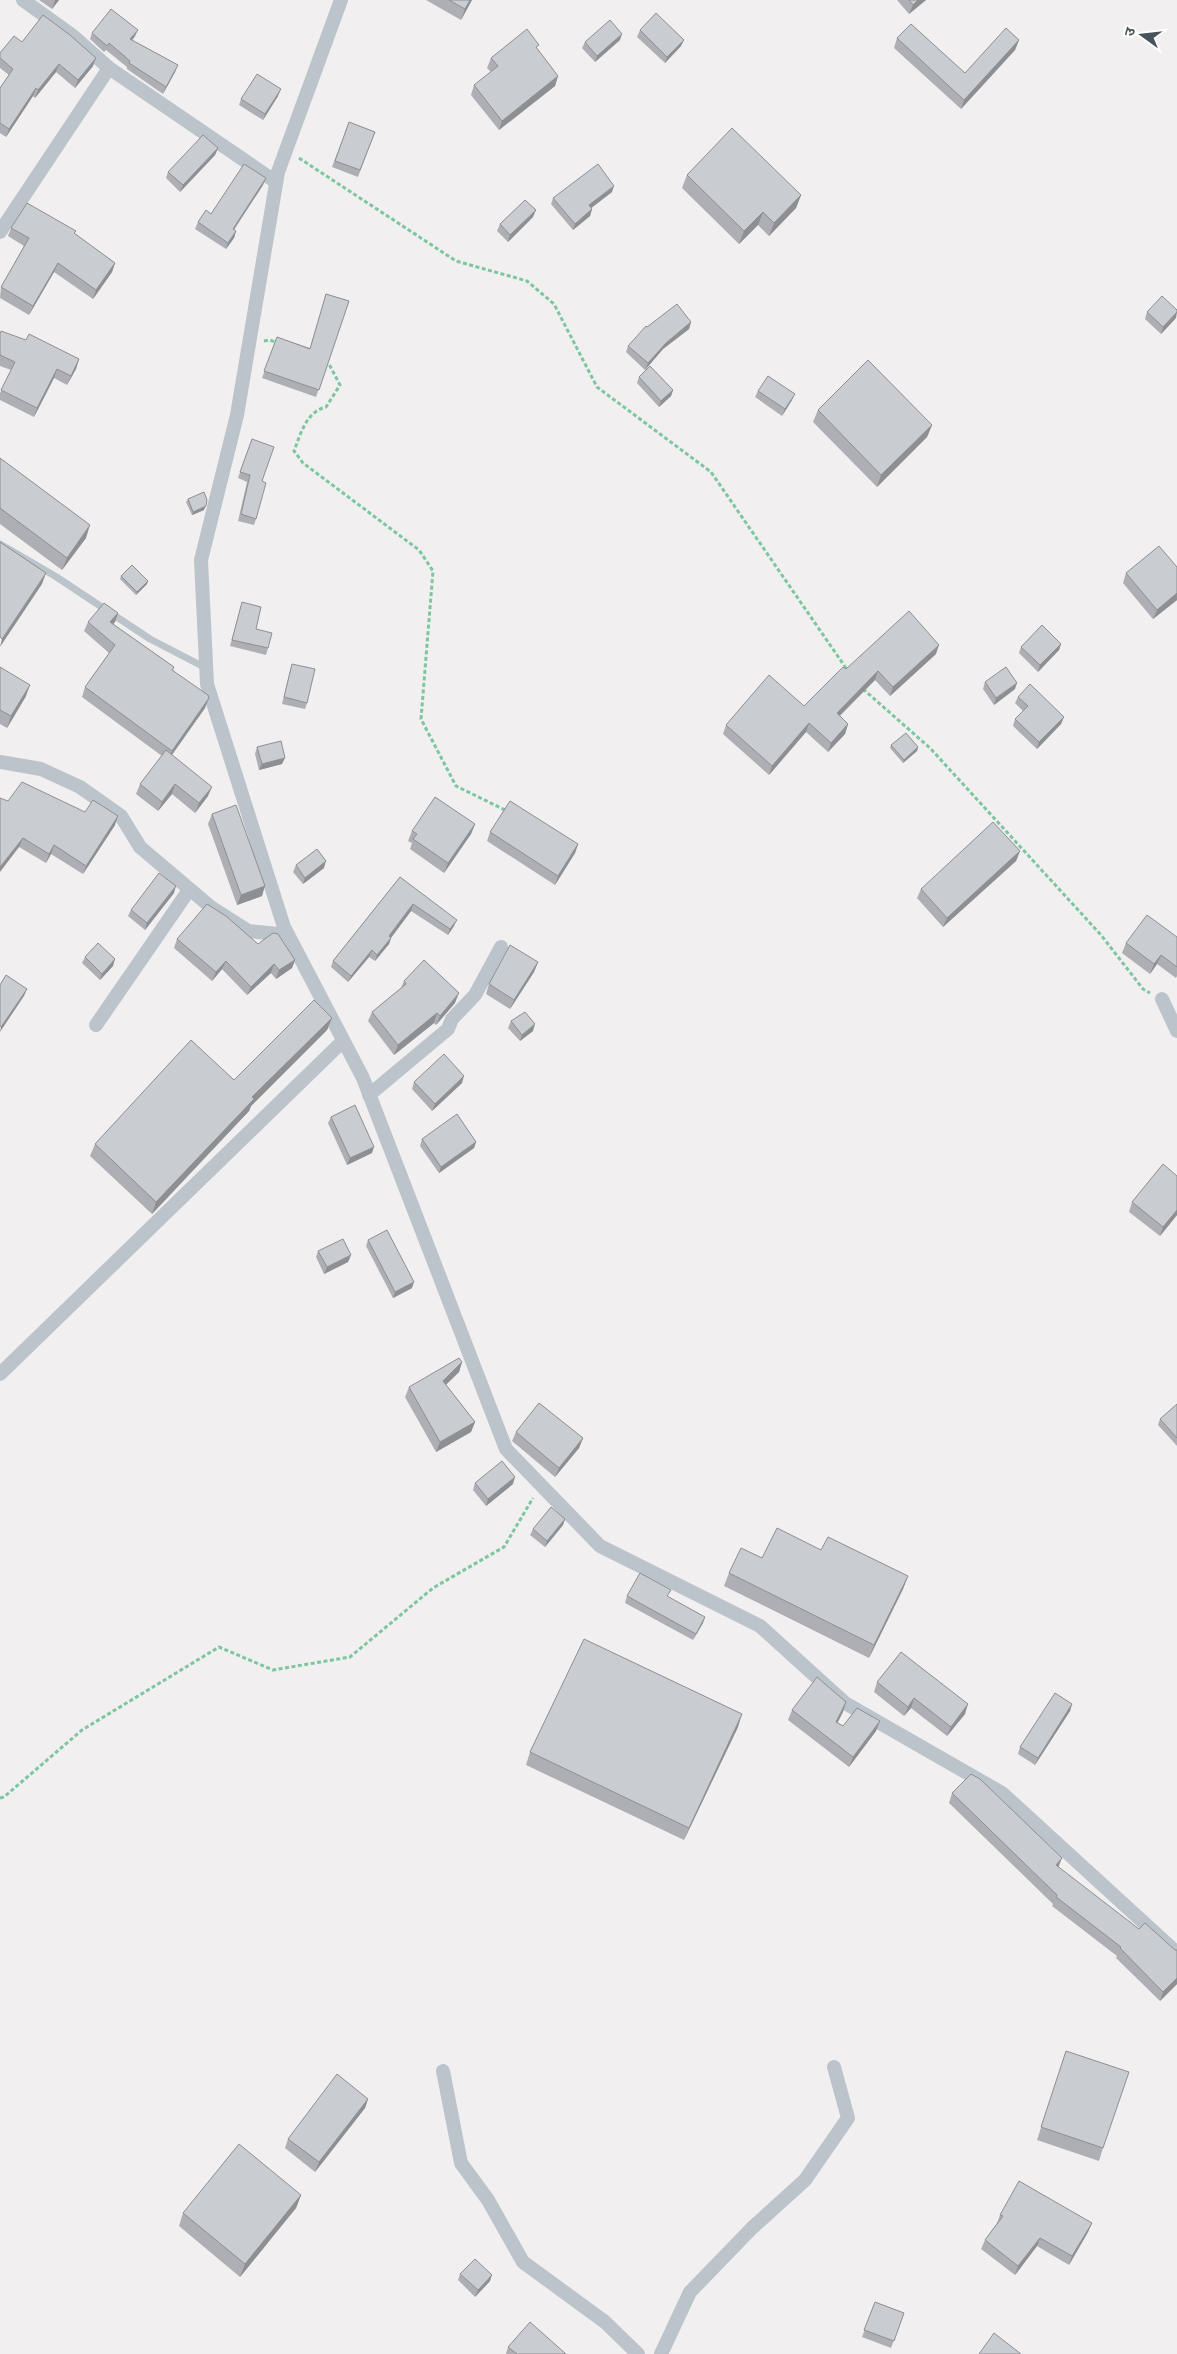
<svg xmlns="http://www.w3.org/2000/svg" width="1177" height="2354" viewBox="0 0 1177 2354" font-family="Barlow,'Noto Sans Devanagari',sans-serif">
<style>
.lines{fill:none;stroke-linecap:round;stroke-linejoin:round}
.path{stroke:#7cc6a0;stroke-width:3;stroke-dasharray:4 2.5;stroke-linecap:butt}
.service{stroke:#bcc4cb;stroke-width:7}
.minor{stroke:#bcc4cb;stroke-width:14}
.wall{fill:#adafb4}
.shaded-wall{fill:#8d8f92}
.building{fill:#c9ccd1;stroke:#8d8f92}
</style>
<rect width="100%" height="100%" fill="#f1efef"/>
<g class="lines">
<g class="path">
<path d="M 299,158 L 456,261 L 527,281 L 554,304 L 597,387 L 711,472 L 848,671"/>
<path d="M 264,341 L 270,340 L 277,343"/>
<path d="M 324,362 L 329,364 L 340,385 L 326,407 C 306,412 301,433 294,451 L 303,463 L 419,550 L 433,571 L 421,719 L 456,786 L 507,811"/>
<path d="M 863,689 L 930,748 L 1101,935 L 1143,989 L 1150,993"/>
<path d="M 0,1798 L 4,1797 L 82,1730 L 219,1647 L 273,1670 L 350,1657 L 433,1588 L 504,1547 L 533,1498"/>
</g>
<path class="service" d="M 0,544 L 55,576 L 150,639 L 206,668"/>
<g class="minor">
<path d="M 23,0 L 73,36 L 109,68"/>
<path d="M 341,0 L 278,172 L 237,415 L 201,560 L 207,684 L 284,927 L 363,1078 L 506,1449 L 600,1546 L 760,1626 L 845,1703 L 1002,1793 L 1177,1953"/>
<path d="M 0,232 L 109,68 L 276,182"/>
<path d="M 0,762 L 41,769 L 80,787 L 121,816 L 140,847 L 212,908 L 248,931 L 288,935"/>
<path d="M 1162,999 L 1177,1031"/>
<path d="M 96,1025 L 189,890"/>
<path d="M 369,1095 L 448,1029 L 452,1019 L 475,995 L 501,947"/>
<path d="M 0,1374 L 343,1041"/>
<path d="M 443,2071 L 461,2163 L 488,2200 L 523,2262 L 605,2322 L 638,2354"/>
<path d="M 661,2354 L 690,2292 L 752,2228 L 805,2180 L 848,2118 L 834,2067"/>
</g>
</g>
<g class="wall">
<path d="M 39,0 L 59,0 L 52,9 Z"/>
<path d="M 426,0 L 472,0 L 461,20 Z"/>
<path d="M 897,0 L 926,0 L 909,14 Z"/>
<path d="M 640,30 L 681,46 L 665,63 L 637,37 Z"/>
<path d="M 92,33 L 135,36 L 132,40 L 178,65 L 175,72 L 163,94 L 127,69 L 127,67 L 106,50 L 104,52 L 90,39 Z"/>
<path d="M 897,38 L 965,73 L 1019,40 L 1015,50 L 961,109 L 894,48 Z"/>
<path d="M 620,40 L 595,62 L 582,48 L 585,42 Z"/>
<path d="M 22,42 L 93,66 L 75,88 L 56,72 L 35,98 L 33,96 L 6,137 L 0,133 L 0,88 L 9,75 L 0,68 L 0,53 Z"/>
<path d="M 537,49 L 558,76 L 555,86 L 499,130 L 471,95 L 474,85 L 491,72 L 487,68 L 491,58 Z"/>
<path d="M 278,96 L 263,120 L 239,105 L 241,99 Z"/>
<path d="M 349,122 L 375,132 L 358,177 L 332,167 Z"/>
<path d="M 218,148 L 215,155 L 180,192 L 166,178 L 168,172 Z"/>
<path d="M 687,175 L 801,195 L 796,208 L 769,236 L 758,225 L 739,244 L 682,188 Z"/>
<path d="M 263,185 L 234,230 L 236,231 L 234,238 L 226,249 L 195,229 L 198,222 Z"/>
<path d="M 612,192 L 591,208 L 592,209 L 590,216 L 573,230 L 551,204 L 553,198 Z"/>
<path d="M 533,217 L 508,242 L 497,231 L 500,224 Z"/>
<path d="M 11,228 L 75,234 L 115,263 L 112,272 L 93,299 L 54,272 L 29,315 L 0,298 L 1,287 L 24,246 L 8,236 Z"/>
<path d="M 326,294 L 349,301 L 316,397 L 262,378 L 277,337 L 310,348 Z"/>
<path d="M 1147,312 L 1176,318 L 1161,334 L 1145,319 Z"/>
<path d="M 691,322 L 689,329 L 663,349 L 645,370 L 626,352 L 628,346 L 647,327 Z"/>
<path d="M 0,334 L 79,359 L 76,369 L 67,385 L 54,378 L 34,417 L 0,400 L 0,393 L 11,370 L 0,366 Z"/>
<path d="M 639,377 L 673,390 L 671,396 L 659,407 L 637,383 Z"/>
<path d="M 758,391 L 792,400 L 782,416 L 755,397 Z"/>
<path d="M 818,410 L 932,425 L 927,437 L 877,487 L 813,422 Z"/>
<path d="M 252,439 L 256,519 L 254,525 L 238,521 L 247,482 L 238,478 Z"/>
<path d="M 0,458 L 86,538 L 62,570 L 0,524 Z"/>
<path d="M 188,499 L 204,510 L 192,515 L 186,502 Z"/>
<path d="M 1177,567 L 1177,600 L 1153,619 L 1123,583 L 1126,573 Z"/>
<path d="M 121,576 L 148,581 L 147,584 L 136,595 L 120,579 Z"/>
<path d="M 242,602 L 256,629 L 268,648 L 266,655 L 230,646 Z"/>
<path d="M 118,613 L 115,622 L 113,624 L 174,667 L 173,670 L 205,708 L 172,755 L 208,796 L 195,813 L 172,794 L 158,811 L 136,794 L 140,784 L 162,756 L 82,697 L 85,687 L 109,653 L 84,631 L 88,622 Z"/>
<path d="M 1061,644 L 1059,650 L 1038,672 L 1019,653 L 1021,647 Z"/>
<path d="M 936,654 L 890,696 L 875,680 L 840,716 L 848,724 L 845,734 L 828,752 L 806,732 L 769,775 L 723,734 L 726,725 L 804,706 L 846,669 Z"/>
<path d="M 292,664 L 307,703 L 305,709 L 282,704 L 290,671 Z"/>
<path d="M 0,667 L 26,696 L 7,728 L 0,724 Z"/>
<path d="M 985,682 L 1015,689 L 994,705 L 983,689 Z"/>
<path d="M 1018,697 L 1061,724 L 1037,749 L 1013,726 L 1015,719 L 1023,711 L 1015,703 Z"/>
<path d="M 891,745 L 918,747 L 917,751 L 903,763 L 890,748 Z"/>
<path d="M 257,747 L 282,764 L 259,770 L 255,754 Z"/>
<path d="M 8,801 L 85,812 L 115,825 L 83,874 L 51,854 L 46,863 L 19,847 Z"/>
<path d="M 212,814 L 262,896 L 237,905 L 208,824 Z"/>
<path d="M 475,824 L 471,834 L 444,873 L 410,849 L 412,843 L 408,841 L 412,831 Z"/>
<path d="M 490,832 L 578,844 L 575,853 L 555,885 L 487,841 Z"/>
<path d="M 1020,851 L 1016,861 L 943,927 L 917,898 L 921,889 Z"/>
<path d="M 296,865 L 324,868 L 303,884 L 293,872 Z"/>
<path d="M 400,877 L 454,926 L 448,935 L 411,911 L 391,938 L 389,944 L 375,961 L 369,957 L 348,982 L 331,967 L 333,961 Z"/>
<path d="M 174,893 L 145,930 L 128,916 L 131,910 Z"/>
<path d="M 1177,937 L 1177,976 L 1176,978 L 1157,964 L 1150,974 L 1122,953 L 1126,943 Z"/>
<path d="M 177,939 L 258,944 L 295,960 L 292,968 L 276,979 L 271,973 L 247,995 L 222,969 L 212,981 L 174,948 Z"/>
<path d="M 85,957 L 113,966 L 100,980 L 82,963 Z"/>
<path d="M 538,962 L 534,972 L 510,1009 L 486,994 L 489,984 Z"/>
<path d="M 404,981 L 455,1003 L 436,1025 L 434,1023 L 394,1055 L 368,1021 L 372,1012 L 401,988 Z"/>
<path d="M 332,1018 L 327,1030 L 251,1106 L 249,1111 L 152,1214 L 90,1156 L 95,1144 L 234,1080 Z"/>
<path d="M 511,1021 L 533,1031 L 520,1041 L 508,1028 Z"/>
<path d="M 414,1082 L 462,1083 L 432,1111 L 412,1089 Z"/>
<path d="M 331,1117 L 372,1153 L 347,1165 L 328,1123 Z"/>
<path d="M 422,1139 L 476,1142 L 474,1148 L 439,1173 L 420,1146 Z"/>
<path d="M 1132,1202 L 1177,1215 L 1160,1236 L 1129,1212 Z"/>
<path d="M 368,1240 L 412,1288 L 393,1298 L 366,1246 Z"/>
<path d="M 318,1251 L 351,1255 L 348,1262 L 324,1274 L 316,1257 Z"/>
<path d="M 462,1362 L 459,1372 L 446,1385 L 475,1422 L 471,1432 L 436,1452 L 405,1397 L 409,1387 Z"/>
<path d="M 1177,1404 L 1177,1446 L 1158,1425 L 1160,1419 Z"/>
<path d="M 516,1432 L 583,1438 L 579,1448 L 555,1477 L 512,1441 Z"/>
<path d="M 475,1483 L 513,1484 L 486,1506 L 473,1490 Z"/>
<path d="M 565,1519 L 563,1525 L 545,1547 L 530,1535 L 533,1529 Z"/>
<path d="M 821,1550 L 908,1576 L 903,1589 L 869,1658 L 724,1586 L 729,1573 L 762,1558 Z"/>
<path d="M 627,1596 L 668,1597 L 703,1623 L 693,1640 L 625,1603 Z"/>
<path d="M 877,1682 L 965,1714 L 947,1736 L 911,1708 L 904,1716 L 874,1692 Z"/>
<path d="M 846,1702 L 837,1723 L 843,1726 L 876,1731 L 849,1767 L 788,1720 L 792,1710 Z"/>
<path d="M 1072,1704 L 1070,1711 L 1035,1765 L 1018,1754 L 1020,1747 Z"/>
<path d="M 738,1727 L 684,1840 L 526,1765 L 530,1752 Z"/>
<path d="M 952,1793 L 1059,1867 L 1177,1984 L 1160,2001 L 1116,1958 L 1117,1956 L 1052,1906 L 1053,1904 L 949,1803 Z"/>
<path d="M 1066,2051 L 1103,2148 L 1099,2161 L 1037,2140 Z"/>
<path d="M 368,2099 L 365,2108 L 315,2172 L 285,2148 L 288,2139 Z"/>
<path d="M 301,2195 L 296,2208 L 240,2277 L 179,2226 L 183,2213 Z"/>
<path d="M 1000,2215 L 1092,2223 L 1088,2232 L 1069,2265 L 1037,2246 L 1015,2275 L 981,2249 L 985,2240 L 997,2223 Z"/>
<path d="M 460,2274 L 490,2281 L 475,2297 L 458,2280 Z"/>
<path d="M 875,2302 L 904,2313 L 891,2348 L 862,2337 Z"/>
<path d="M 508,2347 L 566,2354 L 506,2354 Z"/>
</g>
<g class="shaded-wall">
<path d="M 55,0 L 59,0 L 52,9 Z"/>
<path d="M 470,0 L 472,0 L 461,20 L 465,9 Z"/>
<path d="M 918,0 L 926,0 L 909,14 L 913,5 Z"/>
<path d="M 138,30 L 135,36 L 128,46 L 130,39 Z"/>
<path d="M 622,34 L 620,40 L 595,62 L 597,56 Z"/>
<path d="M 684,40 L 681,46 L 665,63 L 667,57 Z"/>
<path d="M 1019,40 L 1015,50 L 961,109 L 964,100 Z"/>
<path d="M 96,58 L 93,66 L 75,88 L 78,80 Z"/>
<path d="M 59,64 L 56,72 L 35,98 L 38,90 Z"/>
<path d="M 178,65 L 175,72 L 163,94 L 166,87 Z"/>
<path d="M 558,76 L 555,86 L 499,130 L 502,121 Z"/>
<path d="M 36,88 L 33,96 L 6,137 L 9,129 Z"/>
<path d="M 281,89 L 278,96 L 263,120 L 265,114 Z"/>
<path d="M 218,148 L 215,155 L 180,192 L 183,185 Z"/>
<path d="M 266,178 L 263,185 L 230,235 L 233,229 Z"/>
<path d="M 614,186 L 612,192 L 586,212 L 589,205 Z"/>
<path d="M 801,195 L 796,208 L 769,236 L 774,223 Z"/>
<path d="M 592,209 L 590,216 L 573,230 L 575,224 Z"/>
<path d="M 536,210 L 533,217 L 508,242 L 510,235 Z"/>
<path d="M 763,212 L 758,225 L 739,244 L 744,231 Z"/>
<path d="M 236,231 L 234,238 L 226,249 L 228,243 Z"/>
<path d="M 58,263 L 54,272 L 29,315 L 33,306 Z"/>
<path d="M 115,263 L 112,272 L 93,299 L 96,290 Z"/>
<path d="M 1177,312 L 1176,318 L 1161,334 L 1163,327 Z"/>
<path d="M 691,322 L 689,329 L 663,349 L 645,370 L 648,363 L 666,343 Z"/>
<path d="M 79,359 L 76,369 L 67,385 L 71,376 Z"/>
<path d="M 57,369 L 54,378 L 34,417 L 37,408 Z"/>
<path d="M 673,390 L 671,396 L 659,407 L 661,401 Z"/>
<path d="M 795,394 L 792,400 L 782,416 L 785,409 Z"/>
<path d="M 932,425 L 927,437 L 877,487 L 881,475 Z"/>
<path d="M 206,506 L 204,510 L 192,515 L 193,512 Z"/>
<path d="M 90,525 L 86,538 L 62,570 L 67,558 Z"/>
<path d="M 46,573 L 42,584 L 0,647 L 2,639 Z"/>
<path d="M 148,581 L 147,584 L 136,595 L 137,592 Z"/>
<path d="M 1177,593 L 1177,600 L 1153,619 L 1157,610 Z"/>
<path d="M 118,613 L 115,622 L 107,631 L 110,622 Z"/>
<path d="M 1061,644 L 1059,650 L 1038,672 L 1040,665 Z"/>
<path d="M 939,645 L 936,654 L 890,696 L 893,687 Z"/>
<path d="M 878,671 L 875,680 L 833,722 L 837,713 Z"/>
<path d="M 1017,683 L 1015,689 L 994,705 L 996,698 Z"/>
<path d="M 30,685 L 26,696 L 7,728 L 11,716 Z"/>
<path d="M 209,698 L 205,708 L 168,760 L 172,751 Z"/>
<path d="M 1064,717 L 1061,724 L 1037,749 L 1039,742 Z"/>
<path d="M 809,723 L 806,732 L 769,775 L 772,766 Z"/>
<path d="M 848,724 L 845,734 L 828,752 L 831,743 Z"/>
<path d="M 918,747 L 917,751 L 903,763 L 904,760 Z"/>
<path d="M 285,758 L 282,764 L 259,770 L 262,764 Z"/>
<path d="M 175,784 L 172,794 L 158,811 L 162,802 Z"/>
<path d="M 212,787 L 208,796 L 195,813 L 199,803 Z"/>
<path d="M 118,816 L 115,825 L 83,874 L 86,866 Z"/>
<path d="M 475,824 L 471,834 L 444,873 L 448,863 Z"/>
<path d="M 23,838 L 19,847 L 0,872 L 0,867 Z"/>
<path d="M 578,844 L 575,853 L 555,885 L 558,876 Z"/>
<path d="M 54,845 L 51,854 L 46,863 L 49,854 Z"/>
<path d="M 1020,851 L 1016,861 L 943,927 L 947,918 Z"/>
<path d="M 326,861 L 324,868 L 303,884 L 305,878 Z"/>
<path d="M 176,886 L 174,893 L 145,930 L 147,923 Z"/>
<path d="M 265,886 L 262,896 L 237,905 L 241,895 Z"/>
<path d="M 413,904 L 411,911 L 387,943 L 389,936 Z"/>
<path d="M 457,920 L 454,926 L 448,935 L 450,929 Z"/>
<path d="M 391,938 L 389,944 L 375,961 L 377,955 Z"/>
<path d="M 372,950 L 369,957 L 348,982 L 351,976 Z"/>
<path d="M 1161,955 L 1157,964 L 1150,974 L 1154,964 Z"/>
<path d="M 115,959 L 113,966 L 100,980 L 102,974 Z"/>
<path d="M 295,960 L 292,968 L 276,979 L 279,970 Z"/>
<path d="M 226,961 L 222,969 L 212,981 L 216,972 Z"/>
<path d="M 538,962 L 534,972 L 510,1009 L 514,1000 Z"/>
<path d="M 274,964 L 271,973 L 247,995 L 251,987 Z"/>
<path d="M 27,989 L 24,996 L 0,1032 L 1,1027 Z"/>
<path d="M 459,993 L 455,1003 L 436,1025 L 440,1016 Z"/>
<path d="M 437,1013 L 434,1023 L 394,1055 L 398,1045 Z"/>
<path d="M 332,1018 L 327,1030 L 251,1106 L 249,1111 L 152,1214 L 156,1202 L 252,1097 Z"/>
<path d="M 535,1024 L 533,1031 L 520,1041 L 522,1035 Z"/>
<path d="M 464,1076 L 462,1083 L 432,1111 L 435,1104 Z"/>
<path d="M 476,1142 L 474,1148 L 439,1173 L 441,1167 Z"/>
<path d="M 374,1147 L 372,1153 L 347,1165 L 350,1158 Z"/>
<path d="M 1177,1210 L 1177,1215 L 1160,1236 L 1163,1227 Z"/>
<path d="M 351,1255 L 348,1262 L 324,1274 L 327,1267 Z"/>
<path d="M 414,1282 L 412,1288 L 393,1298 L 395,1292 Z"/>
<path d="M 462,1362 L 459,1372 L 439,1391 L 443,1381 Z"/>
<path d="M 475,1422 L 471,1432 L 436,1452 L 440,1442 Z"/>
<path d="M 583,1438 L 579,1448 L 555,1477 L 559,1468 Z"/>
<path d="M 515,1477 L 513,1484 L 486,1506 L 488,1499 Z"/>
<path d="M 565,1519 L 563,1525 L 545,1547 L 547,1541 Z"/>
<path d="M 908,1576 L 903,1589 L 869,1658 L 874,1645 Z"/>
<path d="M 705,1617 L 703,1623 L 693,1640 L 696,1634 Z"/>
<path d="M 914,1698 L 911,1708 L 904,1716 L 908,1707 Z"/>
<path d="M 846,1702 L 843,1712 L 833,1732 L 836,1722 Z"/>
<path d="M 968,1704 L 965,1714 L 947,1736 L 951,1727 Z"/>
<path d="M 1072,1704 L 1070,1711 L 1035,1765 L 1038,1758 Z"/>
<path d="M 742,1714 L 738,1727 L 684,1840 L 689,1828 Z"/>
<path d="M 880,1721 L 876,1731 L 849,1767 L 853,1757 Z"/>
<path d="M 1062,1858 L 1058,1868 L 1056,1865 Z"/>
<path d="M 1177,1978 L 1177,1984 L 1160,2001 L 1163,1992 Z"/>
<path d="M 368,2099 L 365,2108 L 315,2172 L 319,2162 Z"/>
<path d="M 301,2195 L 296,2208 L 240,2277 L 245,2264 Z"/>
<path d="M 1092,2223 L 1088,2232 L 1069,2265 L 1072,2256 Z"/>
<path d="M 1040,2238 L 1037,2246 L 1015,2275 L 1018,2266 Z"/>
<path d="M 492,2275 L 490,2281 L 475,2297 L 478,2290 Z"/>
</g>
<g class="building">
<path d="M 449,0 L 470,0 L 465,9 Z"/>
<path d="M 909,0 L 918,0 L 913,5 Z"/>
<path d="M 111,9 L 138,30 L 130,39 L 178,65 L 166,87 L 129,63 L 130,61 L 109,43 L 107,46 L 92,33 Z"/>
<path d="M 656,13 L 684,40 L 667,57 L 640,30 Z"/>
<path d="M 43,15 L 70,35 L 96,58 L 78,80 L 59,64 L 38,90 L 36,88 L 9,129 L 0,123 L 0,88 L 13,69 L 0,58 L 0,53 L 14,36 L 22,42 Z"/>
<path d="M 610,20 L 622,34 L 597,56 L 585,42 Z"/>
<path d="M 911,24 L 965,73 L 1006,28 L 1019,40 L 964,100 L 897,38 Z"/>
<path d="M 527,29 L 539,45 L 536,47 L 558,76 L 502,121 L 474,85 L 498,66 L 491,58 Z"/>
<path d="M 257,74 L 281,89 L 265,114 L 241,99 Z"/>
<path d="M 349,122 L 375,132 L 360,170 L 335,161 Z"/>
<path d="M 732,128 L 801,195 L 774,223 L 763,212 L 744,231 L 687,175 Z"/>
<path d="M 203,135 L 218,148 L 183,185 L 168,172 Z"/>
<path d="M 244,164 L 266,178 L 233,229 L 236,231 L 228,243 L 198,222 L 206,210 L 211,214 Z"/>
<path d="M 598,164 L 614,186 L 589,205 L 592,209 L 575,224 L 553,198 Z"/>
<path d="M 525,200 L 536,210 L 510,235 L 500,224 Z"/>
<path d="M 27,203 L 76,231 L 74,233 L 115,263 L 96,290 L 58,263 L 33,306 L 1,287 L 29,238 L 11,228 Z"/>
<path d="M 326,294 L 349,301 L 319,390 L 264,371 L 277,337 L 310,349 Z"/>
<path d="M 1162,296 L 1177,310 L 1177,312 L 1163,327 L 1147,312 Z"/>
<path d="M 677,304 L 691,322 L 666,343 L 648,363 L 628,346 L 646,326 L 647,327 Z"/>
<path d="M 1,331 L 26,340 L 29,334 L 79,359 L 71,376 L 57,369 L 37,408 L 1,390 L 15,362 L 0,355 L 0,334 Z"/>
<path d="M 868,360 L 932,425 L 881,475 L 818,410 Z"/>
<path d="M 650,366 L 673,390 L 661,401 L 639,377 Z"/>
<path d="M 768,376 L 795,394 L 785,409 L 758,391 Z"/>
<path d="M 252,439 L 274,447 L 262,481 L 266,483 L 256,519 L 241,514 L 250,475 L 240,472 Z"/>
<path d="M 0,458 L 90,525 L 67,558 L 0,508 Z"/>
<path d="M 204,492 L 207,500 L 206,506 L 193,512 L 188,499 Z"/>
<path d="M 0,542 L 46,573 L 2,639 L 0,637 Z"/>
<path d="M 1159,546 L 1177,567 L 1177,593 L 1157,610 L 1126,573 Z"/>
<path d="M 132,565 L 148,581 L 137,592 L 121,576 Z"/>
<path d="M 242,602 L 261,607 L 256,629 L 272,633 L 268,648 L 232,640 Z"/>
<path d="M 104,603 L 118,613 L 110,622 L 174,667 L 172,670 L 208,695 L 209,698 L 172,751 L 85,687 L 115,645 L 88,622 Z"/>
<path d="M 909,611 L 939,645 L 893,687 L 878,671 L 837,713 L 848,724 L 831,743 L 809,723 L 772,766 L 726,725 L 769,675 L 804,706 L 843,667 L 846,669 Z"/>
<path d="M 1042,625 L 1061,644 L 1040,665 L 1021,647 Z"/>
<path d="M 292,664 L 315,669 L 307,703 L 284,697 Z"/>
<path d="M 0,667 L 30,685 L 11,716 L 0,710 Z"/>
<path d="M 1006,667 L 1017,683 L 996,698 L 985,682 Z"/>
<path d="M 1030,684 L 1064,717 L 1039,742 L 1015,719 L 1028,706 L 1018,697 Z"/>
<path d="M 906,733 L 918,747 L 904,760 L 891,745 Z"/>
<path d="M 281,741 L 285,758 L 262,764 L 257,747 Z"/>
<path d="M 166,750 L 212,787 L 199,803 L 175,784 L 162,802 L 140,784 Z"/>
<path d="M 22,782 L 85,812 L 93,800 L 118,816 L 86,866 L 54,845 L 49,854 L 23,838 L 0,867 L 0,798 L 8,801 Z"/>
<path d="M 435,797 L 475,824 L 448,863 L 413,839 L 417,834 L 412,831 Z"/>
<path d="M 510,801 L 578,844 L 558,876 L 490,832 Z"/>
<path d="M 236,805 L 265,886 L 241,895 L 212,814 Z"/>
<path d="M 993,822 L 1020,851 L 947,918 L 921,889 Z"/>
<path d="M 317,849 L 326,861 L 305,878 L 296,865 Z"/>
<path d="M 159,873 L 176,886 L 147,923 L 131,910 Z"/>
<path d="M 400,877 L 457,920 L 450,929 L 413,904 L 389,936 L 391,938 L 377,955 L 372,950 L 351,976 L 333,961 Z"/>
<path d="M 207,904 L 226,916 L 258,944 L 273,933 L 278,934 L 295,960 L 279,970 L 274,964 L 251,987 L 226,961 L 216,972 L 177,939 Z"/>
<path d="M 1147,915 L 1177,937 L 1177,967 L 1161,955 L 1154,964 L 1126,943 Z"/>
<path d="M 98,943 L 115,959 L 102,974 L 85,957 Z"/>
<path d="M 510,945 L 538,962 L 514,1000 L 489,984 Z"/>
<path d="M 424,960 L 459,993 L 440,1016 L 437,1013 L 398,1045 L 372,1012 L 406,984 L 404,981 Z"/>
<path d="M 6,975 L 27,989 L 1,1027 L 0,1026 L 0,985 Z"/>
<path d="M 314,1000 L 332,1018 L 252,1097 L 254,1099 L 156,1202 L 95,1144 L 191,1040 L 234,1080 Z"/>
<path d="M 525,1012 L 535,1024 L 522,1035 L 511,1021 Z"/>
<path d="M 444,1054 L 464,1076 L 435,1104 L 414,1082 Z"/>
<path d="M 355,1105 L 374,1147 L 350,1158 L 331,1117 Z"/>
<path d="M 457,1114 L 476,1142 L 441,1167 L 422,1139 Z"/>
<path d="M 1163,1164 L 1177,1176 L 1177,1210 L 1163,1227 L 1132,1202 Z"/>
<path d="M 387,1230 L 414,1282 L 395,1292 L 368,1240 Z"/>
<path d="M 343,1239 L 351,1255 L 327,1267 L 318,1251 Z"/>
<path d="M 459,1358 L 462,1362 L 443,1381 L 475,1422 L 440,1442 L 409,1387 Z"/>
<path d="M 539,1403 L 583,1438 L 559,1468 L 516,1432 Z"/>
<path d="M 1177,1404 L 1177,1438 L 1160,1419 Z"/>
<path d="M 502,1461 L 515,1477 L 488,1499 L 475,1483 Z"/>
<path d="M 551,1507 L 565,1519 L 547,1541 L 533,1529 Z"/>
<path d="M 777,1528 L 821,1550 L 828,1537 L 908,1576 L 874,1645 L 729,1573 L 741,1548 L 762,1558 Z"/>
<path d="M 640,1573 L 671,1590 L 667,1596 L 705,1617 L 696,1634 L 627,1596 Z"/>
<path d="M 584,1639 L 742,1714 L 689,1828 L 530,1752 Z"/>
<path d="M 901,1652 L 968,1704 L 951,1727 L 914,1698 L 908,1707 L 877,1682 Z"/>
<path d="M 817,1677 L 846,1702 L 836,1722 L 843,1726 L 857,1708 L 880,1721 L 853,1757 L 792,1710 Z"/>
<path d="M 1055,1693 L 1072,1704 L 1038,1758 L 1020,1747 Z"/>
<path d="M 971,1774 L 980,1779 L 1062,1858 L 1056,1865 L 1139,1929 L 1145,1923 L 1175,1950 L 1177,1950 L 1177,1978 L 1163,1992 L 1120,1948 L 1121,1947 L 1056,1897 L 1057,1895 L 952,1793 Z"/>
<path d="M 1066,2051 L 1129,2072 L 1103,2148 L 1041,2127 Z"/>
<path d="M 337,2074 L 368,2099 L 319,2162 L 288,2139 Z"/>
<path d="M 239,2144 L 301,2195 L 245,2264 L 183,2213 Z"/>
<path d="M 1019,2181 L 1092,2223 L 1072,2256 L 1040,2238 L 1018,2266 L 985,2240 L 1003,2216 L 1000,2215 Z"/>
<path d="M 475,2259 L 492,2275 L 478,2290 L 460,2274 Z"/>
<path d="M 875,2302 L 904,2313 L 894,2341 L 864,2330 Z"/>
<path d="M 530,2322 L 566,2354 L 517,2354 L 508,2347 Z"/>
<path d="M 994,2333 L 1021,2354 L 979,2354 Z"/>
</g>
<g transform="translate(1142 35) rotate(285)" stroke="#ffffff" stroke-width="4" paint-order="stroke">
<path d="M0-4L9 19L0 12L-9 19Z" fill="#49535b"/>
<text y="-8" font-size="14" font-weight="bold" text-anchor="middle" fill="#49535b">उ</text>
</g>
</svg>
